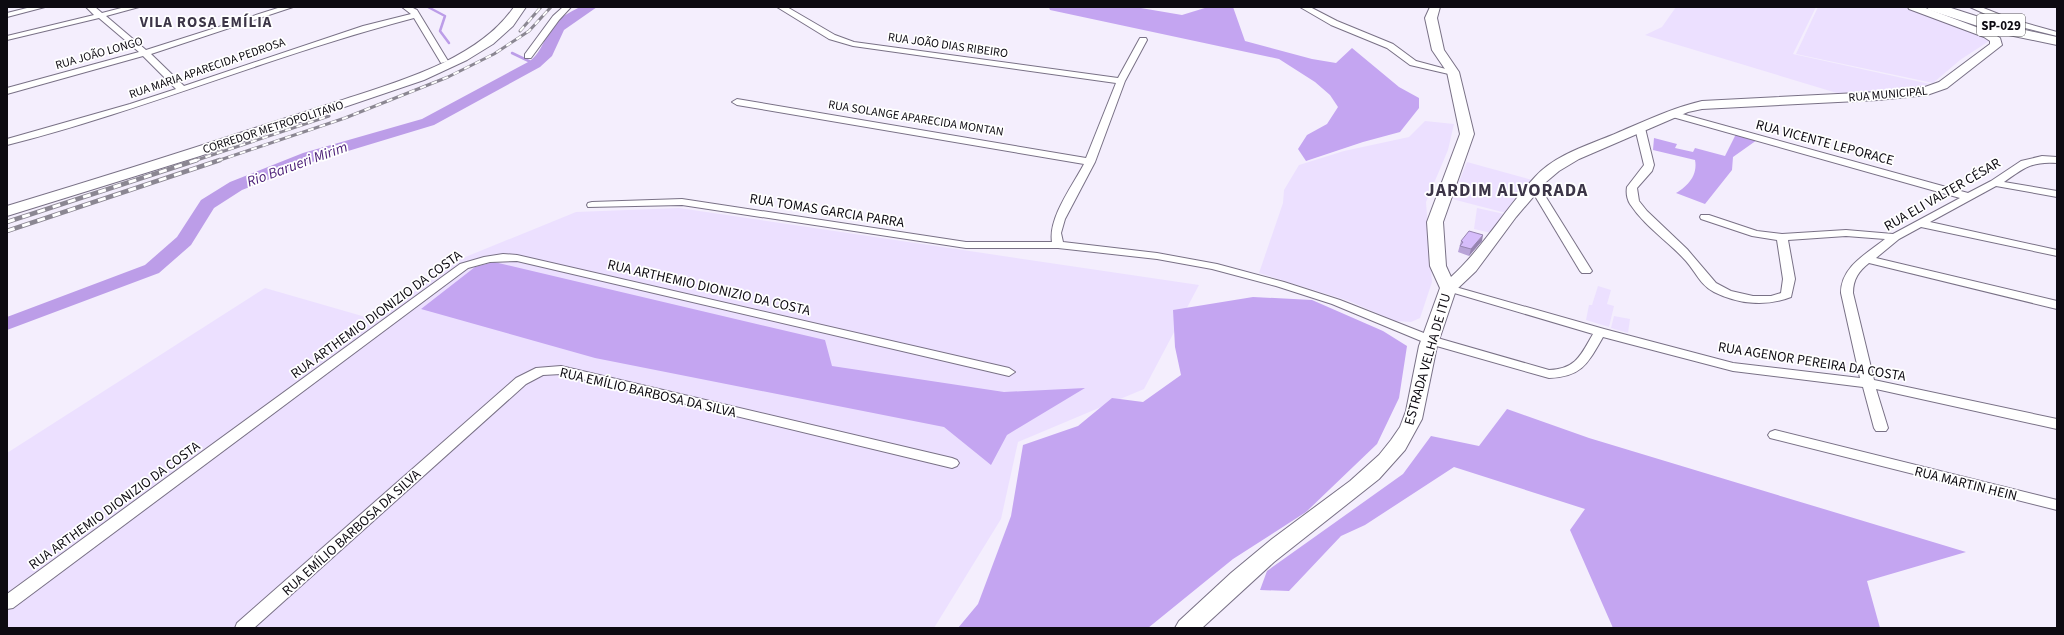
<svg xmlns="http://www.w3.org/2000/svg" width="2064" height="635" viewBox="0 0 2064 635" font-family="'Source Sans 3',sans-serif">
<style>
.built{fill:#ece0ff}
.forest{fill:#c4a5f1}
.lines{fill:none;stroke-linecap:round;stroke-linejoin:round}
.stream{stroke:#bc9de8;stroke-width:2.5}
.river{fill:#bc9de8;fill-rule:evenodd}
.street-casing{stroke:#797186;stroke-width:2}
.secondary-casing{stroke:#797186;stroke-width:2}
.primary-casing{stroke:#797186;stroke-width:2}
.highway-casing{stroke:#797186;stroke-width:2}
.street{fill:#fff;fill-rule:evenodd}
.secondary{fill:#fff;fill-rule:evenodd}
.primary{fill:#fff;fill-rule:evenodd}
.highway{fill:#fff;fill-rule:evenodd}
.rail-far1-casing{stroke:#8b8792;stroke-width:3}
.rail-casing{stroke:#8b8792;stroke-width:4.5}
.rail-far1{stroke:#fff;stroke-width:2;stroke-dasharray:6;stroke-linecap:butt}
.rail{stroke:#fff;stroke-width:3;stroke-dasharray:8;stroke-linecap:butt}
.wall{fill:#b8a3d7}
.shaded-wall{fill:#9684af}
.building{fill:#d6bdfa;stroke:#9684af}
.labels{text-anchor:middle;stroke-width:3.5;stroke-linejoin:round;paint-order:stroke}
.far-street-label{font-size:12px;fill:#0d0a11;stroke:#fff}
.shield{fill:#fff;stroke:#565458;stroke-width:1}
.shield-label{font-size:13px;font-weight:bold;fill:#0d0a11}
.street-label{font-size:14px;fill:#0d0a11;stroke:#fff}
.far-district-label{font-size:15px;font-weight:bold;letter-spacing:1px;fill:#3c3547;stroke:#fff}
.water-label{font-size:15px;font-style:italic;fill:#4e2279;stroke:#fff}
.district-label{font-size:18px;font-weight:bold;letter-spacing:1px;fill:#3c3547;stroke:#fff}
</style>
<rect width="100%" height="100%" fill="#f4eefd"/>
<g class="built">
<path d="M 1676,7 L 1816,7 L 1793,54 L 1930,84 L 1919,87 L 1840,94 L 1645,35 L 1662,27 Z"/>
<path d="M 1818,7 L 1907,7 L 1986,37 L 1989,41 L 1960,60 L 1933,83 L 1796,54 Z"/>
<path d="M 1425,121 L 1454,124 L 1448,150 L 1426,202 L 1432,282 L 1420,318 L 1411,322 L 1395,321 L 1349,301 L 1259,273 L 1283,203 L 1284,190 L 1299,165 L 1344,151 L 1409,137 Z"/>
<path d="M 1467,162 L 1532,180 L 1506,213 L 1452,199 Z"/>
<path d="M 679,208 L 1199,285 L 1144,389 L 1018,442 L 1001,519 L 934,628 L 7,628 L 7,453 L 265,288 L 376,320 L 458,260 L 576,212 Z"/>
<path d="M 1477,208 L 1504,214 L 1491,233 L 1474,229 Z"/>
<path d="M 1598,286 L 1611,290 L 1607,304 L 1614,306 L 1609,327 L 1586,320 L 1589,305 L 1592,305 Z"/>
<path d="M 1614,316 L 1630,319 L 1628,333 L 1611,328 Z"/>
</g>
<g class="forest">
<path d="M 1049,7 L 1135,7 L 1182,15 L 1208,7 L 1233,7 L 1245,41 L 1312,59 L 1336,63 L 1352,48 L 1399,87 L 1419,98 L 1419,108 L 1400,132 L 1363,142 L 1306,161 L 1298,149 L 1307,135 L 1327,124 L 1338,107 L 1330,95 L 1315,82 L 1279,59 L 1050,10 Z"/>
<path d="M 1736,134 L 1757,140 L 1733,157 L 1732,170 L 1705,204 L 1676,193 C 1688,186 1698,175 1695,160 L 1653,150 L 1654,138 L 1677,144 L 1675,148 L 1693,152 L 1695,148 L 1725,156 Z"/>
<path d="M 494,262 L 825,340 L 832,366 L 1004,392 L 1085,388 L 1007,435 L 991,465 L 944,427 L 595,358 L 421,309 L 475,267 Z"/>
<path d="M 1253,297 L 1312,300 L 1383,331 L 1407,346 L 1399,398 L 1377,444 L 1306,512 L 1233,559 L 1148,628 L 958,628 L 978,604 L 1011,516 L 1023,445 L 1078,426 L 1112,398 L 1143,402 L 1181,375 L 1175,347 L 1173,310 Z"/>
<path d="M 1507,409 L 1589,438 L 1966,552 L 1867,581 L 1880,628 L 1613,628 L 1570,530 L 1585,509 L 1454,467 L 1365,525 L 1341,536 L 1289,591 L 1260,590 L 1267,571 L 1403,474 L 1431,436 L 1479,446 Z"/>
</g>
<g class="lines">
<g class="stream">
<path d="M 428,7 L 445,16 L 440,31 L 449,43"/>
<path d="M 512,53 L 535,64"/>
</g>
<path class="river" d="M 580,7 L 597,7 L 564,30 L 552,56 L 540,67 L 434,125 L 315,161 L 242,190 L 214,208 L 191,245 L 159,273 L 7,330 L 7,317 L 145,265 L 177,237 L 201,200 L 230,182 L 303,153 L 422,119 L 530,61 C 543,50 543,40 552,27 C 558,18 570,12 580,7 Z"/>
<g class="street-casing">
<g id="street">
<path d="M 31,7 L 45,7 L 7,17 L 7,13 Z"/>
<path d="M 86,7 L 95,7 L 102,13 L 125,7 L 139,7 L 106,16 L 146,50 L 281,7 L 293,7 L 151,54 L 184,86 L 363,26 L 411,14 L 402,7 L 411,7 L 417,10 L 448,61 L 441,63 L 414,18 C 276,54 145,110 7,145 L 7,139 L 130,104 L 176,89 L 143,56 L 7,94 L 7,88 L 139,52 L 99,18 L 7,40 L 7,36 L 94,15 Z"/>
<path d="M 563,7 L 571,7 L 559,20 L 531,58 L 525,58 L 525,54 L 553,16 Z"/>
<path d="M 777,7 L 787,7 L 835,35 L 854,42 L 1118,78 L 1140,38 L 1146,38 L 1147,40 L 1125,81 L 1095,162 L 1065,219 L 1061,233 L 1063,242 L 1157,253 L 1217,264 L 1284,282 L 1340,300 L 1434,337 L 1549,370 C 1576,369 1581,355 1593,334 L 1444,290 L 1442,288 L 1444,286 L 1452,286 L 1604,329 L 1733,363 L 1860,378 L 1841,293 C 1841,267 1866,254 1885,239 L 1846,236 L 1788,240 L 1795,279 L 1791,297 C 1766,307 1738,304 1714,292 C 1701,286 1695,271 1686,261 C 1668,241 1645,227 1630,204 C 1627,199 1626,193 1627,187 L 1644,165 L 1635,128 L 1637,126 L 1640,125 L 1645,128 L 1654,165 L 1652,171 L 1637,188 L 1639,201 L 1647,211 L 1687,249 L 1716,283 L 1731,291 L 1753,296 L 1771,296 L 1781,293 L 1783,279 L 1777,240 L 1752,236 L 1701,219 L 1700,217 L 1701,215 L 1709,215 L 1757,231 L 1782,234 L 1846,230 L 1893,234 L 1960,198 L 1669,116 L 1669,112 L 1675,112 L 1968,193 L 1991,181 L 2021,161 L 2042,156 L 2057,157 L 2057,163 C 2032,161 2024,168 2004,182 L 2057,191 L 2057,197 L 1996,186 L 1930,222 L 2057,250 L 2057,256 L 1921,227 L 1899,239 L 1876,258 L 2057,301 L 2057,309 L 1869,263 C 1859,271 1853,279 1853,293 L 1874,380 L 2057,419 L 2057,429 L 1876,389 L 1888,428 L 1886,431 L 1876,431 L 1874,428 L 1863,387 L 1733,371 L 1603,337 C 1588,363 1582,377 1549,378 L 1426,343 L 1332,304 L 1276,286 L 1212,269 L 1157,259 L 1058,248 L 966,248 L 682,205 L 588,207 L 587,205 L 588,203 L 592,202 L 682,199 L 966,242 L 1052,242 C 1048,218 1073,185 1084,164 L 737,105 L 732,102 L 737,99 L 1086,158 L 1116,83 L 853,46 L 829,39 Z"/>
<path d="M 1300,7 L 1310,7 L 1337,21 L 1393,44 L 1416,61 L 1457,72 L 1453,75 L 1410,65 L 1387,48 L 1331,25 Z"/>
<path d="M 1970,7 L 1981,7 L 2011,19 L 2057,32 L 2057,36 L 2005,23 Z"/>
<path d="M 1534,183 L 1539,186 L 1592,271 L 1590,273 L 1582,273 L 1580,271 L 1529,186 Z"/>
<path d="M 503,254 L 517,255 L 1009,368 L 1015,372 L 1009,376 L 517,261 L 490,262 L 468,268 L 13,608 L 7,609 L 7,594 L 460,264 L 484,257 Z"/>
<path d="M 561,366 L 952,458 L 957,460 L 959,463 L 957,466 L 952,468 L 561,374 L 543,375 L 526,384 L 254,628 L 235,628 L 237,623 L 516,378 L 536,368 Z"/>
<path d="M 1775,430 L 2057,500 L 2057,510 L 1770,438 L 1768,435 L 1770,432 Z"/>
</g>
</g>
<g class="secondary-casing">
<path id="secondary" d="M 1430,7 L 1440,7 L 1437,18 L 1444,50 L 1459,72 L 1474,134 L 1443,222 L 1446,266 L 1451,277 C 1483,248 1505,209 1535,177 C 1556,154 1589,145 1617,133 C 1645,121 1672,108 1702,101 L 1878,92 L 1925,87 L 1939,82 L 1990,44 L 1990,41 L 1984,37 L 1909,9 L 1908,7 L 1923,7 L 1992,33 L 2000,38 L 2002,45 L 1947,88 L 1927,95 L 1878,100 L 1702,109 L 1688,112 L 1579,159 L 1559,171 L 1546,182 L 1516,217 L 1476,271 L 1456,290 L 1437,346 L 1422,419 L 1405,450 L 1379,479 L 1274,562 L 1202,628 L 1175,628 L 1179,621 L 1231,573 L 1272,539 L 1350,481 L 1379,455 L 1391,440 L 1400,427 L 1406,411 L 1419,346 L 1440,288 L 1430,266 L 1427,222 L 1460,134 L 1447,72 L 1432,50 L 1425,18 Z"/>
</g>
<g class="primary-casing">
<path id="primary" d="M 514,7 L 526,7 L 513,26 L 493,44 L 467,60 L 424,80 L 200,156 L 7,216 L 7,206 C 90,181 173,155 255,128 C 283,119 311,110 339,101 C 397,82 478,60 514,7 Z"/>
</g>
<g class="highway-casing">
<path id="highway" d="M 1927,7 L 1948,7 L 2007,26 L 2057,37 L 2057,45 L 1999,33 L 1929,10 Z"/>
</g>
<use href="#street" class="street"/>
<use href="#secondary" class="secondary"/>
<use href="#primary" class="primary"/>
<use href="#highway" class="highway"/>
<g class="rail-far1-casing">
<g id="rail-far1">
<path d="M 520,31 L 541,7"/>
<path d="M 194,161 L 329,116"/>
<path d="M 217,161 L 345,118 L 448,77 L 494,54 L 529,31 L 551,7"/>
</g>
</g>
<g class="rail-casing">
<g id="rail">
<path d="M 7,222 L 197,160"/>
<path d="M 7,231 L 220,160"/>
</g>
</g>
<use href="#rail-far1" class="rail-far1"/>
<use href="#rail" class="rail"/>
</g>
<path class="wall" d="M 1461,241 L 1482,241 L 1469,256 L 1458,252 Z"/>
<path class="shaded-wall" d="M 1483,235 L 1482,241 L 1469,256 L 1471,249 Z"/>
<path class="building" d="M 1469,231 L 1483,235 L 1471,249 L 1460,246 L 1463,242 L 1461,241 Z"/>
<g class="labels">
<g class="far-street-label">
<text transform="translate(948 45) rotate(8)" y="4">RUA JOÃO DIAS RIBEIRO</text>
<text transform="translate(99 53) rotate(-16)" y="4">RUA JOÃO LONGO</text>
<text transform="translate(207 68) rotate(-19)" y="4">RUA MARIA APARECIDA PEDROSA</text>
<text transform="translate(1888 94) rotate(-5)" y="4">RUA MUNICIPAL</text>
<text transform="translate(916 118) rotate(9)" y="4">RUA SOLANGE APARECIDA MONTAN</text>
<text transform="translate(273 127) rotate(-18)" y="4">CORREDOR METROPOLITANO</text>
</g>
<rect class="shield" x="1977" y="14" width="48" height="22" rx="3"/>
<g class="shield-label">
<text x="2001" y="30">SP-029</text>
</g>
<g class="street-label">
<text transform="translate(1825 142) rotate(15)" y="5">RUA VICENTE LEPORACE</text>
<text transform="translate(1942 194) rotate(-30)" y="5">RUA ELI VALTER CÉSAR</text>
<text transform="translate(827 210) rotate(9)" y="5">RUA TOMAS GARCIA PARRA</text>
<text transform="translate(709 287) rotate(13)" y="5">RUA ARTHEMIO DIONIZIO DA COSTA</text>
<text transform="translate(376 314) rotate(-36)" y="5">RUA ARTHEMIO DIONIZIO DA COSTA</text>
<text transform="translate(1427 359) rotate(-74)" y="5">ESTRADA VELHA DE ITU</text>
<text transform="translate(1812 361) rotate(9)" y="5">RUA AGENOR PEREIRA DA COSTA</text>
<text transform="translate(648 392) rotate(13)" y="5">RUA EMÍLIO BARBOSA DA SILVA</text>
<text transform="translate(1966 483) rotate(14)" y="5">RUA MARTIN HEIN</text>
<text transform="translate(114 505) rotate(-36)" y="5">RUA ARTHEMIO DIONIZIO DA COSTA</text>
<text transform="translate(351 532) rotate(-42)" y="5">RUA EMÍLIO BARBOSA DA SILVA</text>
</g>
<g class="far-district-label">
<text x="206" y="27">VILA ROSA EMÍLIA</text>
</g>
<g class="water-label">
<text transform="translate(297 164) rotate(-20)" y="5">Rio Barueri Mirim</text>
</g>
<g class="district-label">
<text x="1507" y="196">JARDIM ALVORADA</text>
</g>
</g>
<rect width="2064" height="635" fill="none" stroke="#0d0a11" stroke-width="16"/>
</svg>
